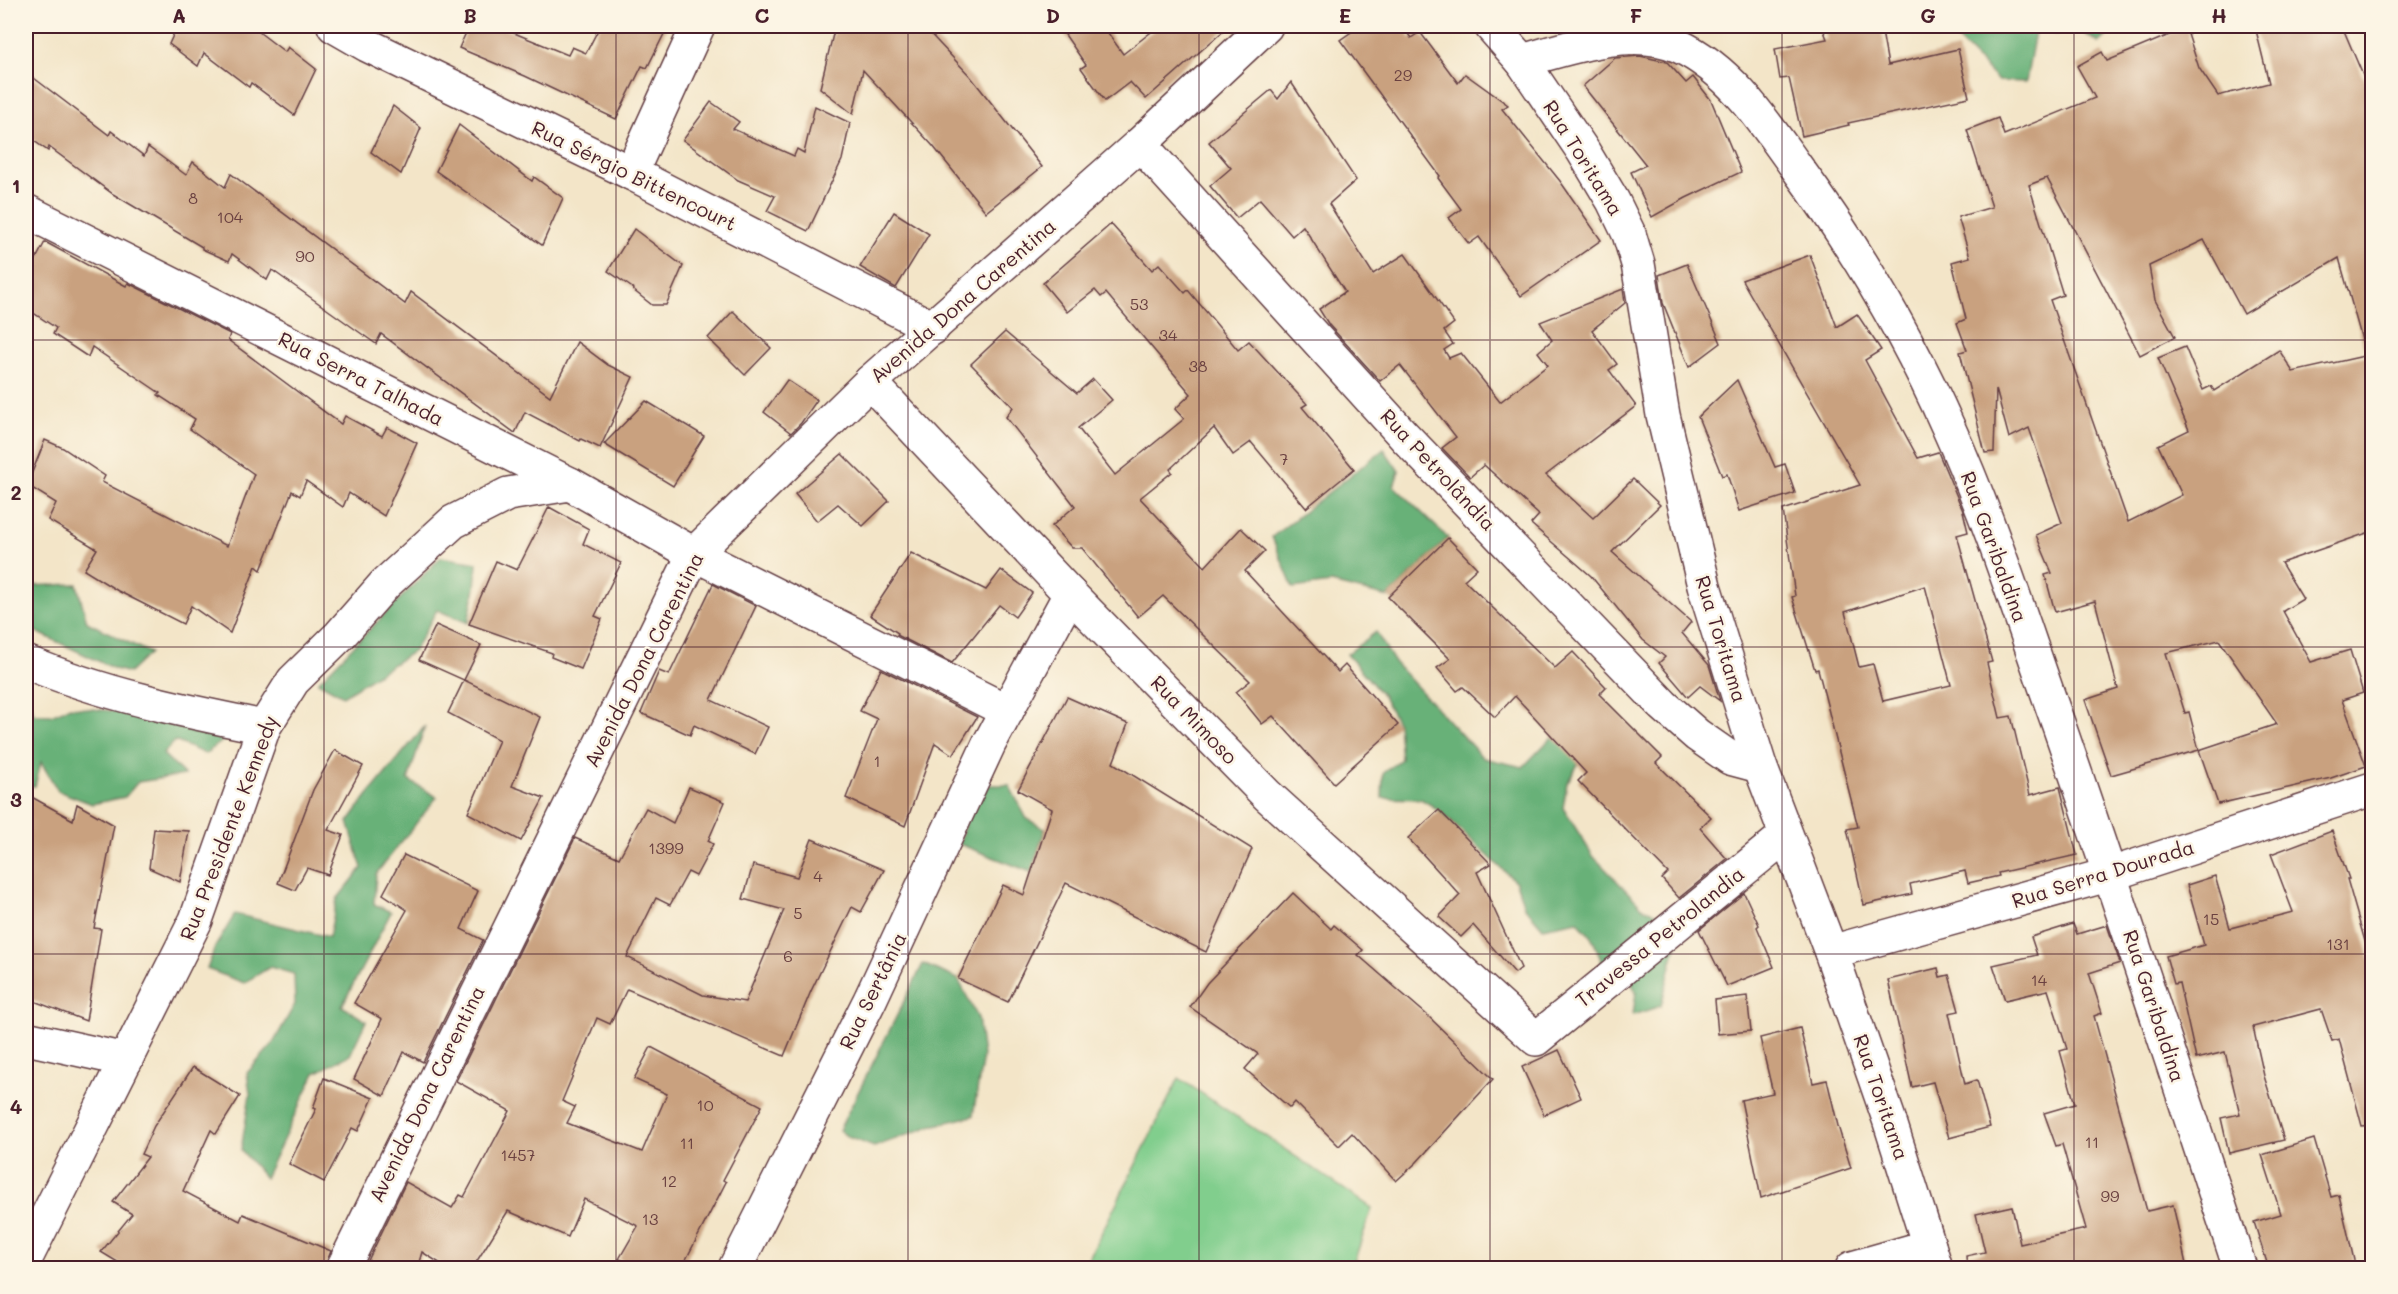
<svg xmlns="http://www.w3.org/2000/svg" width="2398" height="1294" viewBox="0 0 2398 1294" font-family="Mali,sans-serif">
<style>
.green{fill:#81ce8d;stroke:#66765c;stroke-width:1.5}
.forest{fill:#68b178;stroke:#596852;stroke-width:1.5}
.building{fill:#c9a17f;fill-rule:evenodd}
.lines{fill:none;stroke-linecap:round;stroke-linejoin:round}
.minor-casing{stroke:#633d43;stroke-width:36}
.tertiary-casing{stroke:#633d43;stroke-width:36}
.minor{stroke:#fff;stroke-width:33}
.tertiary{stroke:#fff;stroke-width:33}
.grid{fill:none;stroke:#4a1f2b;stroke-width:1.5;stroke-opacity:0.55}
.labels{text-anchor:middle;stroke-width:5;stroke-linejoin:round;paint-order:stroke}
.number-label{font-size:16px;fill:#6a4040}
.street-label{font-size:20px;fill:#4a1f2b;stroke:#fcf5e5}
.neatline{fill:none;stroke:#4a1f2b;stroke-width:2}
.grid-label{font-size:20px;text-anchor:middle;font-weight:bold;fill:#4a1f2b}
</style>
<rect width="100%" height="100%" fill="#fcf5e5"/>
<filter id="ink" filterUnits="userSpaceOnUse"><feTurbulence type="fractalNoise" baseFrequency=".0167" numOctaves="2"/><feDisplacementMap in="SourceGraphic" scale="12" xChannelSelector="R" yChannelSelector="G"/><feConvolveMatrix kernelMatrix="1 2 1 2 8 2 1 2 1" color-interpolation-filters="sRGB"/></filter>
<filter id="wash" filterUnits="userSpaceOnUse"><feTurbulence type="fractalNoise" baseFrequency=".008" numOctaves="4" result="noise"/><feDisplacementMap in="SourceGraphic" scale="24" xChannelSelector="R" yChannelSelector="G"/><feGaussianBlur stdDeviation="1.35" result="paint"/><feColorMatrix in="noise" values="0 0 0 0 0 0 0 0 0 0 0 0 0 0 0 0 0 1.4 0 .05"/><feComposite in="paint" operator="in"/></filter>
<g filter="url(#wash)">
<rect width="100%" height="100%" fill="#f3e5c8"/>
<path class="green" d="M 1179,1078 L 1372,1208 L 1352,1268 L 1084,1268 Z"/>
<g class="forest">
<path d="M 1951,26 L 2036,26 L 2026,82 L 1998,81 L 1957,39 Z"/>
<path d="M 2046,26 L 2116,26 L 2116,27 L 2099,43 L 2074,27 L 2056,34 Z"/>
<path d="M 1384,449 L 1399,471 L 1394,486 L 1448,538 L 1388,597 L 1331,583 L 1293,588 L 1272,537 Z"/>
<path d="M 441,557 L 477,563 L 475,588 L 468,623 L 437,610 L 414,651 L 343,696 L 318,682 Z"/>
<path d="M 77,584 L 87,622 L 150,653 L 129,673 L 115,669 L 26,627 L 26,586 Z"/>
<path d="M 1376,632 L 1395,663 L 1483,758 L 1523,767 L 1552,737 L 1580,761 L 1567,783 L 1563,808 L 1593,856 L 1642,907 L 1681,926 L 1661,1006 L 1633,1015 L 1636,992 L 1624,969 L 1606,974 L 1594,941 L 1578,921 L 1543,928 L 1524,906 L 1516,882 L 1439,810 L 1421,799 L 1382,798 L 1383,773 L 1401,759 L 1398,724 L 1383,696 L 1347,654 Z"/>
<path d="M 26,695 L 34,714 L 51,715 L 70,707 L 158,715 L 216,732 L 224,740 L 205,754 L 175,741 L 163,754 L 185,775 L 138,782 L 125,797 L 92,804 L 58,791 L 41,762 L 35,786 L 26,786 Z"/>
<path d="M 425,726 L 408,780 L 437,797 L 376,874 L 374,904 L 391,912 L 342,1006 L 366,1021 L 350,1055 L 315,1073 L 265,1178 L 241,1150 L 250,1094 L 247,1073 L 272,1045 L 295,1004 L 294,974 L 270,967 L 244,983 L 207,969 L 215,947 L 235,914 L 329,937 L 337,899 L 362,868 L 348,822 L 367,796 Z"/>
<path d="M 989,785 L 1009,785 L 1027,819 L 1045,829 L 1031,872 L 959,844 L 969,809 Z"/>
<path d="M 923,964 L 958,979 L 978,1018 L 983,1056 L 973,1116 L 931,1126 L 874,1147 L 848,1137 L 839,1130 Z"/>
</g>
<g id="blocks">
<g class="building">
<path d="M 167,26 L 251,26 L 285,52 L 288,47 L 316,69 L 294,115 L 251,83 L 249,87 L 204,53 L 198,66 L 169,44 L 175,31 Z"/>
<path d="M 469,26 L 497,26 L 568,55 L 572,47 L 586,53 L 600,26 L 668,26 L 647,68 L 642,66 L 616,119 L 525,76 L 459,48 Z"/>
<path d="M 835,26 L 923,26 L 970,76 L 1042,167 L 986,212 L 933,146 L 863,70 L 853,114 L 820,88 Z"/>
<path d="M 1059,26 L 1103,26 L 1123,54 L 1159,26 L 1229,26 L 1146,99 L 1130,82 L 1105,101 L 1081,68 L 1086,65 Z"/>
<path d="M 1360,26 L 1402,26 L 1411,38 L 1420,32 L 1458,83 L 1465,74 L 1508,105 L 1502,109 L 1560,181 L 1601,240 L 1521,296 L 1479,237 L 1469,244 L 1449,218 L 1461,209 L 1438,178 L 1440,176 L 1340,40 Z"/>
<path d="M 1822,26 L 1881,26 L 1888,65 L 1958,49 L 1969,97 L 1848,123 L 1849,125 L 1802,136 L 1789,78 L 1780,79 L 1775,49 L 1827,39 Z"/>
<path d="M 2255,26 L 2342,26 L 2373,99 L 2373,345 L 2364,347 L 2339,258 L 2244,314 L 2204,240 L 2149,266 L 2155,300 L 2175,337 L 2140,355 L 2047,178 L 2029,185 L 2063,295 L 2050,300 L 2128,522 L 2182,495 L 2158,445 L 2189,430 L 2158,358 L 2185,347 L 2203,390 L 2211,386 L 2214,391 L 2279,350 L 2293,372 L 2373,354 L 2373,531 L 2281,563 L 2303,599 L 2283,611 L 2311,662 L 2350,650 L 2363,693 L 2342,700 L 2366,766 L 2331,778 L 2218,804 L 2199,750 L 2111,775 L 2085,700 L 2118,689 L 2095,601 L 2055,612 L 2045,575 L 2052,573 L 2036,535 L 2062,523 L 2029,428 L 2009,438 L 1996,389 L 1994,452 L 1985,453 L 1960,352 L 1967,350 L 1957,323 L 1966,319 L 1952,262 L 1970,257 L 1958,217 L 1992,207 L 1967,130 L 1998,118 L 2004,135 L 2095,98 L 2077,66 L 2102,52 L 2107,61 L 2186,28 L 2199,68 L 2218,96 L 2269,83 ZM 2219,640 L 2277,724 L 2199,750 L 2189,712 L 2185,713 L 2166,653 Z"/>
<path d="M 1640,56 L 1667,62 L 1686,83 L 1693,77 L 1711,100 L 1741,172 L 1686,198 L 1652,217 L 1631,172 L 1646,165 L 1583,86 L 1615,58 Z"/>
<path d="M 26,72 L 109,135 L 111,131 L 144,156 L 148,147 L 186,175 L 193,162 L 225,187 L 231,174 L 405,304 L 411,292 L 550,396 L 577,342 L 608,365 L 633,377 L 600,448 L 581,439 L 580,441 L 525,412 L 515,433 L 381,334 L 376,344 L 272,270 L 267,280 L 232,254 L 229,261 L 202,249 L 202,247 L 113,194 L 49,147 L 48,151 L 26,135 Z"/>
<path d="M 1291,82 L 1356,180 L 1329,204 L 1373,274 L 1405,254 L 1454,323 L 1444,331 L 1453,344 L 1444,350 L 1449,358 L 1461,353 L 1500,402 L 1548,365 L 1538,352 L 1552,340 L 1540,322 L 1623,289 L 1625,303 L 1592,330 L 1617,364 L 1609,370 L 1636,406 L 1546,475 L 1593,518 L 1633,479 L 1660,505 L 1612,552 L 1691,622 L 1682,633 L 1709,665 L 1720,701 L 1700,686 L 1688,697 L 1659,663 L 1665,657 L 1643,640 L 1591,576 L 1531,524 L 1539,515 L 1484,465 L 1470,477 L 1442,448 L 1456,437 L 1400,365 L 1380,381 L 1329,325 L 1319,309 L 1345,292 L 1303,226 L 1292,236 L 1260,199 L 1237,218 L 1210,186 L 1231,168 L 1209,142 L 1271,90 L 1278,99 Z"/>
<path d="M 711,102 L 739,122 L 733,129 L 794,156 L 797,149 L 804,153 L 815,106 L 850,123 L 842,160 L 808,231 L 767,211 L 775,196 L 738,180 L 683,140 Z"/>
<path d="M 393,106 L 421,128 L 401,174 L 371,152 Z"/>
<path d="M 459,125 L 532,181 L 534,177 L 563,198 L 542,245 L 436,171 Z"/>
<path d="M 894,212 L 929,234 L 896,288 L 860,267 Z"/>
<path d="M 1111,224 L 1152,270 L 1159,264 L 1185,293 L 1188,290 L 1238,350 L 1249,341 L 1307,404 L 1302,407 L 1354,469 L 1306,508 L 1251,442 L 1233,455 L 1214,428 L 1170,469 L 1172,472 L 1140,498 L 1205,567 L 1241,528 L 1265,551 L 1245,571 L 1338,672 L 1345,665 L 1398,725 L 1334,783 L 1273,716 L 1262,724 L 1236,692 L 1250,681 L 1163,596 L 1138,617 L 1082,548 L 1072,548 L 1052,526 L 1075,506 L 1006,417 L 1013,407 L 971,364 L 1005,332 L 1077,393 L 1093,379 L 1112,400 L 1078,428 L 1115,475 L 1184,419 L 1175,409 L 1191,394 L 1106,293 L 1101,297 L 1095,290 L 1067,312 L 1043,283 Z"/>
<path d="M 634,229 L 683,266 L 666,305 L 652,305 L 633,290 L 634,289 L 608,271 Z"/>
<path d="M 45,242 L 126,286 L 128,283 L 230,334 L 228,340 L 341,424 L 345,416 L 382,436 L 387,427 L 417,443 L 384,516 L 349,493 L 343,507 L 306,481 L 300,496 L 292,491 L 261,570 L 256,566 L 230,633 L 191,606 L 183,624 L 118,591 L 84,570 L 97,549 L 48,520 L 56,503 L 27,485 L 45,440 L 63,448 L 105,476 L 102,482 L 227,546 L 254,474 L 190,429 L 195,419 L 158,395 L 160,393 L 92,347 L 88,357 L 53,334 L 56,328 L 26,308 L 26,278 Z"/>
<path d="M 1810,255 L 1837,327 L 1857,314 L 1881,350 L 1865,360 L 1918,458 L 1938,452 L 1963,511 L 1968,532 L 1957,535 L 1992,662 L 1987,663 L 2000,718 L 2011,716 L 2030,795 L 2060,787 L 2077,855 L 1998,873 L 1999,876 L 1968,883 L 1965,871 L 1910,884 L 1912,894 L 1864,905 L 1847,829 L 1858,827 L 1818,669 L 1815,670 L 1792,597 L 1795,596 L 1783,510 L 1860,485 L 1742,280 ZM 1925,586 L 1951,685 L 1883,701 L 1873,664 L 1859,667 L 1845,612 Z"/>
<path d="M 1687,264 L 1721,343 L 1689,367 L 1663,303 L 1659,275 Z"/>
<path d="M 733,311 L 771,348 L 745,375 L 708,338 Z"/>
<path d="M 787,380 L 817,400 L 801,423 L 791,433 L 764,412 Z"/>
<path d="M 1737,380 L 1775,467 L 1785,464 L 1795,493 L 1739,511 L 1727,474 L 1722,476 L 1698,417 Z"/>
<path d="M 646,401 L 704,436 L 673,486 L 604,444 Z"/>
<path d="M 842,454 L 889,501 L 863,526 L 838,504 L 817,521 L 795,494 Z"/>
<path d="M 549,507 L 589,529 L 583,544 L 621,563 L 595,616 L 602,619 L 581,669 L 551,657 L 552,653 L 469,624 L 496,561 L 517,570 Z"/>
<path d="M 1448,538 L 1477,568 L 1464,580 L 1555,668 L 1573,652 L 1606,687 L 1599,694 L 1662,757 L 1656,763 L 1711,817 L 1700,828 L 1727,859 L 1679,898 L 1662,879 L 1668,873 L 1578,781 L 1586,773 L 1515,696 L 1495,717 L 1463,687 L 1457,691 L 1437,668 L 1450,659 L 1388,597 Z"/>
<path d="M 911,553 L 986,590 L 1001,570 L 1032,593 L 1015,617 L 999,605 L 952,663 L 897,635 L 898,633 L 870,615 Z"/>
<path d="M 713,584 L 756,606 L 711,700 L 768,727 L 755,754 L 694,725 L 690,735 L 641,713 L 659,671 L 669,675 Z"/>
<path d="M 436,625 L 481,645 L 464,680 L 540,717 L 512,786 L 544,798 L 521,841 L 468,813 L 499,740 L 448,713 L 464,680 L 419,660 Z"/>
<path d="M 881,669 L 977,717 L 953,755 L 935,743 L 905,826 L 846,798 L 877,719 L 860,711 Z"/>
<path d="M 1067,697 L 1128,724 L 1113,763 L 1252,849 L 1206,952 L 1066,883 L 1008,1002 L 958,979 L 1003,885 L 1024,895 L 1052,809 L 1018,790 Z"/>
<path d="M 335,750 L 363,766 L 328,830 L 343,835 L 328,875 L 307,868 L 295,890 L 278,883 L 313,790 Z"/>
<path d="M 689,787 L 725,802 L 708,841 L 713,844 L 696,876 L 688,872 L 670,905 L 656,898 L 627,957 L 703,995 L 745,1002 L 784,910 L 743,899 L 753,865 L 797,877 L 812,839 L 884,870 L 861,912 L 852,907 L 811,991 L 784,1056 L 627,989 L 610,1024 L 597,1018 L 562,1101 L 575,1107 L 567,1123 L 642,1152 L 667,1094 L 634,1079 L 651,1047 L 762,1106 L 723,1180 L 726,1182 L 681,1269 L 617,1269 L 622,1260 L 619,1259 L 638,1226 L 584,1199 L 568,1237 L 508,1211 L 472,1269 L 449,1269 L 422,1252 L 417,1269 L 364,1269 L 406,1182 L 452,1208 L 460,1195 L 464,1197 L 510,1111 L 456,1081 L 575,838 L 619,858 L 646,808 L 673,823 Z"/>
<path d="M 28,795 L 73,820 L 77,804 L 114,825 L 94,928 L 101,929 L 86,1021 L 26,998 L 26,819 Z"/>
<path d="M 1439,810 L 1491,864 L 1477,872 L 1521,968 L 1515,973 L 1473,925 L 1461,937 L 1439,917 L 1460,895 L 1408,838 Z"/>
<path d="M 154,829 L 189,831 L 180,882 L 149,868 Z"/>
<path d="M 2332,831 L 2349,879 L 2347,879 L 2373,969 L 2373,1125 L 2362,1126 L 2339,1039 L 2332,1041 L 2321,1009 L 2253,1027 L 2264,1076 L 2284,1140 L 2229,1153 L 2221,1118 L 2240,1114 L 2225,1052 L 2196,1059 L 2179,983 L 2174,984 L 2166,956 L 2204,945 L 2187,885 L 2215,876 L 2230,928 L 2293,912 L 2271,854 Z"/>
<path d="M 404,855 L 478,891 L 461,929 L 483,940 L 423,1062 L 404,1052 L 384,1096 L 354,1079 L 382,1019 L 354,1003 L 407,910 L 383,894 Z"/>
<path d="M 1293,893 L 1331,929 L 1334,925 L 1363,950 L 1358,955 L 1427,1015 L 1493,1079 L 1416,1163 L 1396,1181 L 1352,1133 L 1339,1146 L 1295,1102 L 1290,1108 L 1245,1069 L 1258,1054 L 1190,1007 L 1207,983 Z"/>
<path d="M 1744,893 L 1759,925 L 1757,927 L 1774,967 L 1727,986 L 1699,930 Z"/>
<path d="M 2073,924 L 2077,934 L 2107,925 L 2120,963 L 2089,973 L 2102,1013 L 2094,1016 L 2147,1211 L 2173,1205 L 2187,1269 L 1967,1269 L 1966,1256 L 1985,1252 L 1976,1214 L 2012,1206 L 2020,1244 L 2086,1229 L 2062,1144 L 2056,1146 L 2044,1113 L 2075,1104 L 2060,1051 L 2067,1049 L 2048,990 L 2005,1000 L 1993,965 L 2037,955 L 2031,937 Z"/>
<path d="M 1938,968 L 1940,977 L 1949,975 L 1959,1011 L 1949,1013 L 1965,1084 L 1977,1080 L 1990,1127 L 1949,1138 L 1933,1082 L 1912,1087 L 1888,980 Z"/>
<path d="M 1747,996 L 1751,1031 L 1718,1034 L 1715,1000 Z"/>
<path d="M 1800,1028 L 1813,1083 L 1827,1080 L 1838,1126 L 1851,1168 L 1761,1198 L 1741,1100 L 1773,1093 L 1760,1038 Z"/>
<path d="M 1559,1050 L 1581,1098 L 1544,1115 L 1522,1067 Z"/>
<path d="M 193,1067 L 240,1096 L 216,1134 L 211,1130 L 183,1191 L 240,1221 L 243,1214 L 331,1251 L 324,1269 L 129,1269 L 101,1252 L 132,1214 L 113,1202 L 148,1157 L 141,1154 L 154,1126 Z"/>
<path d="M 324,1078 L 373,1098 L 358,1131 L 352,1128 L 324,1182 L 289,1164 L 316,1109 L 313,1108 Z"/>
<path d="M 2314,1139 L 2331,1197 L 2339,1195 L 2356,1269 L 2269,1269 L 2254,1222 L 2281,1214 L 2262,1155 Z"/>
</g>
</g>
</g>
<g filter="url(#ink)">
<use href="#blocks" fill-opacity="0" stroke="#633d43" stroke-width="1.5"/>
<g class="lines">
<g class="minor-casing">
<g id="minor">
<path d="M 334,26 L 367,45 L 631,173 L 933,328"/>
<path d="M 1491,26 L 1522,61 L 1583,151 L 1613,201 L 1629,234 L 1638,264 L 1663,415 L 1704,586 L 1760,766 L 1831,952 L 1889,1119 L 1936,1268"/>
<path d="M 1522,61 C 1568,48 1632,25 1679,46 C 1730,70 1763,120 1795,165 C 1855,247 1908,336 1949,429 C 1992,524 2023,625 2058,723 C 2121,904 2180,1086 2240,1268"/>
<path d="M 1140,144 L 1405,437 L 1663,705 L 1697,735 L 1730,758 L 1760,766"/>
<path d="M 631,173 L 698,26"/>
<path d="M 26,211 L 570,484 L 694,554 L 1007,711"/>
<path d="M 870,382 L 1070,594 L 1267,795 L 1536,1039 L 1785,836"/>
<path d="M 26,662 C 102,694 184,711 264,727"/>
<path d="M 1831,952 L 2111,874 L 2372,789"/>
<path d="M 26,1038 L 126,1060"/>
<path d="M 26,1258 L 196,920 L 264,727 L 293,681 L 340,635 L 385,584 L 453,522 L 508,494 L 570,484"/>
<path d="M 343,1268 L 694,554"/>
<path d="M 735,1268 L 870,1000 L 989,744 L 1070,594"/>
<path d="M 1852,1268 L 1929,1246"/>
</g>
</g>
<g class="tertiary-casing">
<path id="tertiary" d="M 694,554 L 870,382 L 1140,144 L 1266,26"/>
</g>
<use href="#minor" class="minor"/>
<use href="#tertiary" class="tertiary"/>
</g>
</g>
<path class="grid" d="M 324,26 L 324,1268M 616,26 L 616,1268M 908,26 L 908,1268M 1199,26 L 1199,1268M 1490,26 L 1490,1268M 1782,26 L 1782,1268M 2074,26 L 2074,1268M 26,340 L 2372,340M 26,647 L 2372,647M 26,954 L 2372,954"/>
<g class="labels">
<g class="number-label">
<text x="1403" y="81">29</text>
<text x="193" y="204">8</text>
<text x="230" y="223">104</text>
<text x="305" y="262">90</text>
<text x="1139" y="310">53</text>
<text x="1168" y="341">34</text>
<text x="1198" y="372">38</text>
<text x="1284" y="465">7</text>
<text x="877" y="767">1</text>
<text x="666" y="854">1399</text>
<text x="818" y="882">4</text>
<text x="798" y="919">5</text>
<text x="2211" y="925">15</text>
<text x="2338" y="950">131</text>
<text x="788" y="962">6</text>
<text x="2039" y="986">14</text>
<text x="705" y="1111">10</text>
<text x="2092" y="1148">11</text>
<text x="687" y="1149">11</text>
<text x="518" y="1161">1457</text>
<text x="669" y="1187">12</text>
<text x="2110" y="1202">99</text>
<text x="650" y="1225">13</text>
</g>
<g class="street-label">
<text transform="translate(1583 158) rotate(58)" y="7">Rua Toritama</text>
<text transform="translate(634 176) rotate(26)" y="7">Rua Sérgio Bittencourt</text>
<text transform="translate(963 301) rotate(-41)" y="7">Avenida Dona Carentina</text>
<text transform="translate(361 379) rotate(27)" y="7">Rua Serra Talhada</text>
<text transform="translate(1438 470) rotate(47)" y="7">Rua Petrolândia</text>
<text transform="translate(1994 547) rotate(70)" y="7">Rua Garibaldina</text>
<text transform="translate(1721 639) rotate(73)" y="7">Rua Toritama</text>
<text transform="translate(644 660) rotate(-63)" y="7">Avenida Dona Carentina</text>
<text transform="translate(1194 720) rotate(46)" y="7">Rua Mimoso</text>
<text transform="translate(229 828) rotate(-69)" y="7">Rua Presidente Kennedy</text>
<text transform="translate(2103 874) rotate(-17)" y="7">Rua Serra Dourada</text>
<text transform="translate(1660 937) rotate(-39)" y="7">Travessa Petrolandia</text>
<text transform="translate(873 991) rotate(-64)" y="7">Rua Sertânia</text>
<text transform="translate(2154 1006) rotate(72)" y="7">Rua Garibaldina</text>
<text transform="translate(427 1094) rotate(-64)" y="7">Avenida Dona Carentina</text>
<text transform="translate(1881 1097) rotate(71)" y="7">Rua Toritama</text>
</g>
</g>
<rect width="2398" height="1294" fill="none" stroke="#fcf5e5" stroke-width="66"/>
<rect x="33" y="33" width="2332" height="1228" class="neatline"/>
<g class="grid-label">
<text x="179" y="23">A</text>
<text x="470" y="23">B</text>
<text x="762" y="23">C</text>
<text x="1053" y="23">D</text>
<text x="1345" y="23">E</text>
<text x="1636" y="23">F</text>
<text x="1928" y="23">G</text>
<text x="2219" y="23">H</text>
<text x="16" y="193">1</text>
<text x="16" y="500">2</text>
<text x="16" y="807">3</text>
<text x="16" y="1114">4</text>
</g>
</svg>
